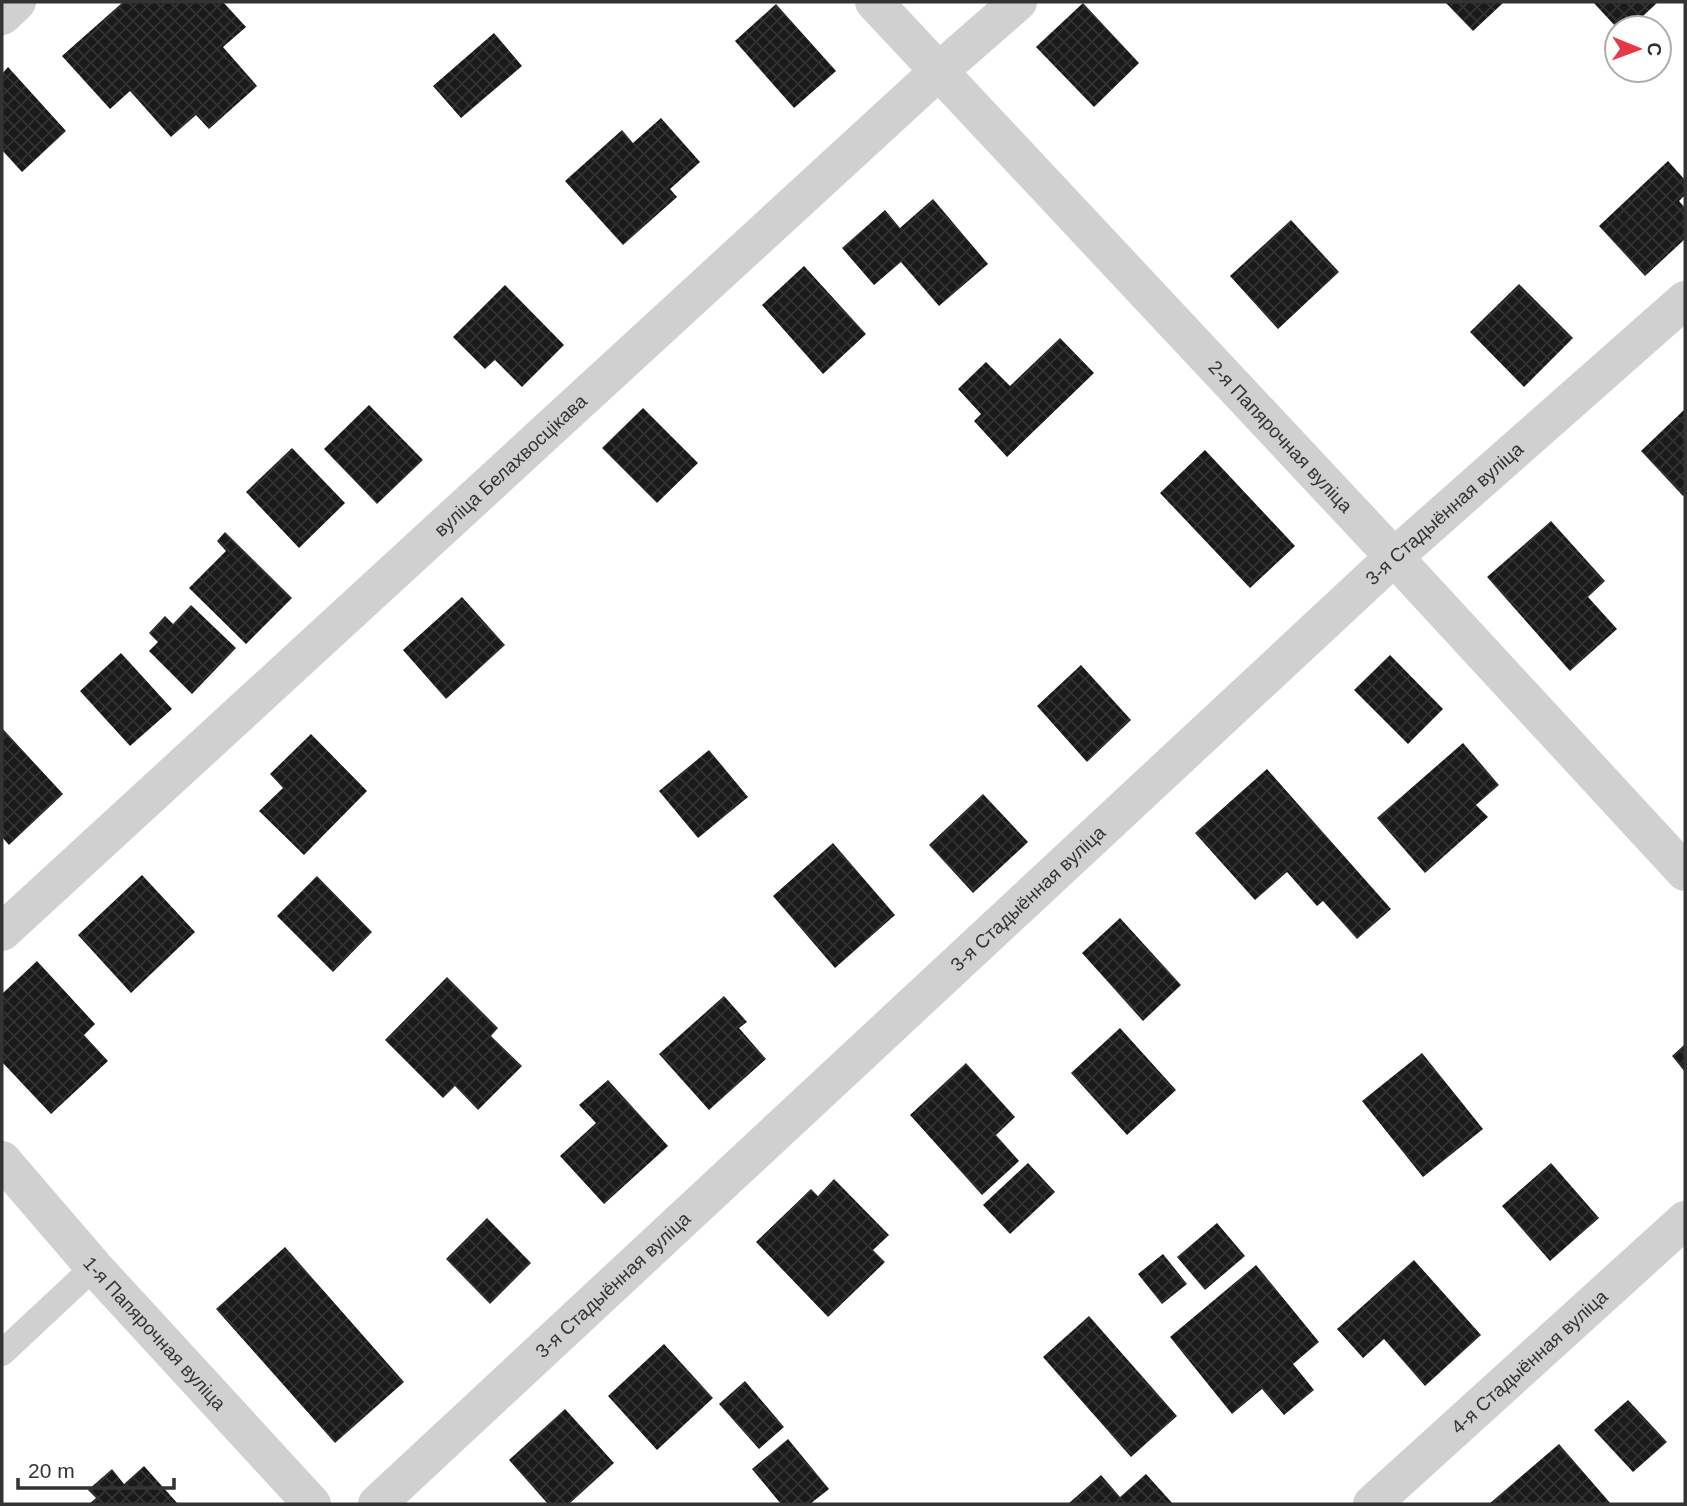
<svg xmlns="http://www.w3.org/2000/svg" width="1687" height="1506" viewBox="0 0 1687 1506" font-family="Arial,sans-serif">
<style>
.building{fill:url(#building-cross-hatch)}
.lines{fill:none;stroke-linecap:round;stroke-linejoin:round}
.lane{stroke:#d0d0d0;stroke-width:26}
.street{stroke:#d0d0d0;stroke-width:38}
.labels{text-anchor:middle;stroke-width:7;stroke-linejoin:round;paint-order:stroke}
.street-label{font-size:19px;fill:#333;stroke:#fff}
</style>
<defs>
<pattern id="building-cross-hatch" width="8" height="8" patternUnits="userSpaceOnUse" patternTransform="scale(1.75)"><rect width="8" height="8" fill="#1a1a1a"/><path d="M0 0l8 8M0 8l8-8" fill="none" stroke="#333"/></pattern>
</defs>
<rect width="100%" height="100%" fill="#fff"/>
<g class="building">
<path d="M 123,2 L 223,2 L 246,27 L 223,47 L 257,86 L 209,129 L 196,115 L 171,137 L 130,91 L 110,109 L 62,56 Z"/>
<path d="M 1445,2 L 1504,2 L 1473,31 Z"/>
<path d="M 1593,2 L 1658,2 L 1630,28 L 1617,28 Z"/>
<path d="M 1083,3 L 1139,63 L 1094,107 L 1036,47 Z"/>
<path d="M 776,4 L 836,71 L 794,108 L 735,41 Z"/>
<path d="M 494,33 L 522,66 L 461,118 L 433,86 Z"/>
<path d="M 8,67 L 66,131 L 22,172 L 2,150 L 2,74 Z"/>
<path d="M 661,118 L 700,162 L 670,189 L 677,197 L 623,245 L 565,181 L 622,130 L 633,143 Z"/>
<path d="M 1668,161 L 1685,180 L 1685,195 L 1679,201 L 1685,208 L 1685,239 L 1645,276 L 1599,226 Z"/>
<path d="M 933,199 L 988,264 L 939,306 L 901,262 L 874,285 L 842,248 L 885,210 L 900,228 Z"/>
<path d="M 1291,220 L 1339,272 L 1278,329 L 1230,276 Z"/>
<path d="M 804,266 L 866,334 L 823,374 L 762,305 Z"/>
<path d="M 1519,284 L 1573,338 L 1524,387 L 1470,332 Z"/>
<path d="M 505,285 L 564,345 L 522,387 L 495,360 L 485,369 L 453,337 Z"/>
<path d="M 1060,338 L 1094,373 L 1007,457 L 974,421 L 981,414 L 958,389 L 986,362 L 1010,386 Z"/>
<path d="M 369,405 L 423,460 L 377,504 L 324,449 Z"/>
<path d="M 643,408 L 698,463 L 657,503 L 602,448 Z"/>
<path d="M 1685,409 L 1685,494 L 1683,496 L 1641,451 Z"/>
<path d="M 292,448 L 345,503 L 299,548 L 246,492 Z"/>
<path d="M 1205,450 L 1295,546 L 1250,588 L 1160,493 Z"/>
<path d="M 1551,521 L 1605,581 L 1588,597 L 1617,629 L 1570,671 L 1487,577 Z"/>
<path d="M 225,532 L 292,598 L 246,644 L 189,588 L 226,551 L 217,541 Z"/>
<path d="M 462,597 L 505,645 L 446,699 L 403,650 Z"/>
<path d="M 191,605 L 236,648 L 192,694 L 149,651 L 158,642 L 149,633 L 165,616 L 173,624 Z"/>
<path d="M 121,653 L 172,709 L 130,746 L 80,691 Z"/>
<path d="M 1390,655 L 1443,709 L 1408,744 L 1354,690 Z"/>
<path d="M 1081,665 L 1131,720 L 1087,762 L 1037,706 Z"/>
<path d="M 2,728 L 63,794 L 9,845 L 2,837 Z"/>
<path d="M 311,734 L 367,791 L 304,855 L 259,811 L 283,788 L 270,774 Z"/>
<path d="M 1463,743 L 1499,785 L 1476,805 L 1488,817 L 1425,873 L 1377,818 Z"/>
<path d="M 709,750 L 748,797 L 698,838 L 659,791 Z"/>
<path d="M 1267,769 L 1391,909 L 1357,939 L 1323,901 L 1317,906 L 1287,872 L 1255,900 L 1195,833 Z"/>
<path d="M 983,794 L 1028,842 L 973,893 L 929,845 Z"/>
<path d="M 833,843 L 895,915 L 835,968 L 773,896 Z"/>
<path d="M 142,875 L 195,932 L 131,993 L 78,935 Z"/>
<path d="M 317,876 L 372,932 L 333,972 L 277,916 Z"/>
<path d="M 1120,918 L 1181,985 L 1143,1021 L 1082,953 Z"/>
<path d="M 37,961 L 95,1024 L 84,1035 L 108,1061 L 51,1114 L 2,1062 L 2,994 Z"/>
<path d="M 447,977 L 498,1028 L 491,1036 L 522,1066 L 478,1110 L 455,1086 L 443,1098 L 385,1040 Z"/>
<path d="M 724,996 L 747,1022 L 739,1028 L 766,1059 L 709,1110 L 659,1054 Z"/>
<path d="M 1120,1028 L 1176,1090 L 1127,1135 L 1071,1073 Z"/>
<path d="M 1685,1044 L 1685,1072 L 1672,1056 Z"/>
<path d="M 1422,1053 L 1483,1129 L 1423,1177 L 1362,1101 Z"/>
<path d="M 966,1063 L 1015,1117 L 996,1135 L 1019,1161 L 982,1195 L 910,1115 Z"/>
<path d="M 608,1080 L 668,1146 L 604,1204 L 560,1156 L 596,1123 L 579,1105 Z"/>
<path d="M 1028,1163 L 1055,1192 L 1010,1234 L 983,1205 Z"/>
<path d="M 1551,1163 L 1599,1218 L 1550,1261 L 1502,1206 Z"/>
<path d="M 834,1179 L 889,1235 L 873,1250 L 885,1262 L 828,1317 L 756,1242 L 811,1189 L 818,1196 Z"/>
<path d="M 487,1218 L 531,1263 L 490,1304 L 446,1259 Z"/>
<path d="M 1217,1223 L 1245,1256 L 1205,1290 L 1177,1257 Z"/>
<path d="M 285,1247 L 404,1382 L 335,1443 L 216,1309 Z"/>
<path d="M 1163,1254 L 1187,1284 L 1162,1304 L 1138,1274 Z"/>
<path d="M 1414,1260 L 1481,1335 L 1425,1386 L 1384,1339 L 1363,1358 L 1337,1329 Z"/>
<path d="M 1256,1265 L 1319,1342 L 1293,1364 L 1314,1390 L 1284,1415 L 1262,1389 L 1232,1414 L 1170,1337 Z"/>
<path d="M 1089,1316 L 1177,1416 L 1131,1457 L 1043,1357 Z"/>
<path d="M 664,1344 L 713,1398 L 657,1450 L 608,1396 Z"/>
<path d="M 745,1381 L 784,1427 L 759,1449 L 719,1404 Z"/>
<path d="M 1628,1400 L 1667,1442 L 1633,1472 L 1594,1430 Z"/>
<path d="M 565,1409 L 614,1463 L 569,1504 L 548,1504 L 509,1460 Z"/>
<path d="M 788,1439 L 829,1489 L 810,1504 L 781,1504 L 752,1469 Z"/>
<path d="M 1559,1444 L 1611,1504 L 1489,1504 Z"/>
<path d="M 144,1466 L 178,1504 L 89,1504 L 96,1498 L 88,1490 L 112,1469 L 124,1484 Z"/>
<path d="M 1146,1474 L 1173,1504 L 1068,1504 L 1101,1475 L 1120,1497 Z"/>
</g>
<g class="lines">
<path class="lane" d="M 2,1353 L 94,1267"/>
<g class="street">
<path id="s1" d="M 874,2 L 1394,557 L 1685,872"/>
<path d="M 2,16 L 17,2"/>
<path id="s2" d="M 2,932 L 939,71 L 1018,2"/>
<path id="s3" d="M 2,1160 L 94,1267 L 312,1504"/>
<path id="s4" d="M 377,1504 L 1394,557 L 1685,300"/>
<path id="s5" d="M 1372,1504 L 1685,1220"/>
</g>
</g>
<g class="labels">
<g class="street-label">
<text dy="7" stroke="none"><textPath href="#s1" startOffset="595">2-я Папярочная вуліца</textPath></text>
<text dy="7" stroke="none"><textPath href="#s2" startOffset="690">вуліца Белахвосцікава</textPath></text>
<text dy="7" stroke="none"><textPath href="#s4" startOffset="1456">3-я Стадыённая вуліца</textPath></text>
<text dy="7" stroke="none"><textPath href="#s4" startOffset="889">3-я Стадыённая вуліца</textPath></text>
<text dy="7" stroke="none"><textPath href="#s4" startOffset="322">3-я Стадыённая вуліца</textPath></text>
<text dy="7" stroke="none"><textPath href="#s3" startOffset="231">1-я Папярочная вуліца</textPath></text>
<text dy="7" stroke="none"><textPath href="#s5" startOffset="212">4-я Стадыённая вуліца</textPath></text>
</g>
</g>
<rect width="1687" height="1506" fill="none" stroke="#333333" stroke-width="7"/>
<g transform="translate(1638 49) rotate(91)"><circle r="33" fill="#ffffff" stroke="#adadad" stroke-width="2"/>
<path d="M0-5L12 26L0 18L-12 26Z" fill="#e63946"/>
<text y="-10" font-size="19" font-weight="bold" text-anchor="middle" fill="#333333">С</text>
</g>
<path d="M18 1478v10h156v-10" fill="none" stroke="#333333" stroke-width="3.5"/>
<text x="28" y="1478" font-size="21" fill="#333333" stroke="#ffffff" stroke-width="5" paint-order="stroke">20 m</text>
</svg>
